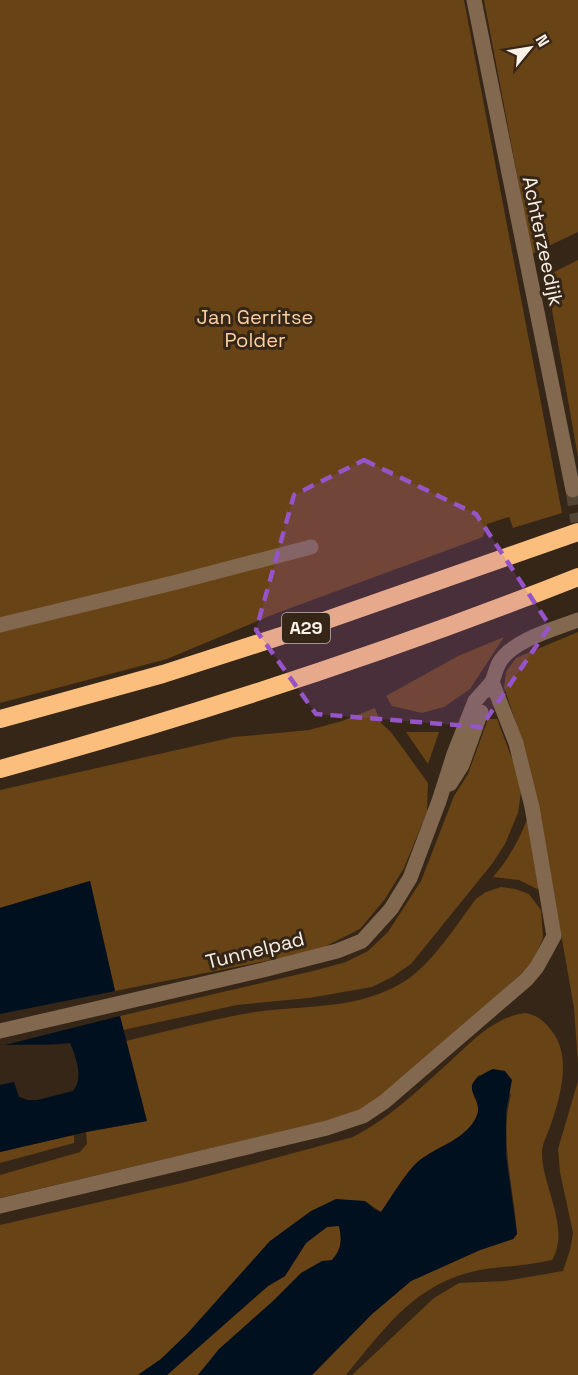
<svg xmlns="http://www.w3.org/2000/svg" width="578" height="1375" viewBox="0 0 578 1375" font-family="'Space Grotesk',sans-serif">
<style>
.green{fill:#684315}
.water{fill:#00101f}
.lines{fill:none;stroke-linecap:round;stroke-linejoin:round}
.minor-tunnel{stroke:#534536;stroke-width:15;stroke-dasharray:15 8;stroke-linecap:butt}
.minor{stroke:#81684f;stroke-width:15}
.highway{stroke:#fcbe7d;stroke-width:18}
.marked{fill:#9554c7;fill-opacity:0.2;stroke:#9554c7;stroke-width:4.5;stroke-dasharray:12 8;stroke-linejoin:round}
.labels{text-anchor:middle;stroke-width:6;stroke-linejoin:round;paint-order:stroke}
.shield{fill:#352617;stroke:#c0b5a9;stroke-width:1.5}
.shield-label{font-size:18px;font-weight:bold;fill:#fcf2e8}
.street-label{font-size:20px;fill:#fcf2e8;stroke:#352617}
.park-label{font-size:20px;fill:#ffd09f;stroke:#352617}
</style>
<rect width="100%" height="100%" fill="#352617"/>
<g class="green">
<path d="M 0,0 L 464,0 L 562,513 L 513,528 L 509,517 L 487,524 L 483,537 L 277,613 L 167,659 L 0,703 Z"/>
<path d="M 484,0 L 578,0 L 578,232 L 532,254 Z"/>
<path d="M 578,260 L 578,457 L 546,276 Z"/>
<path d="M 578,632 L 578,1064 L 574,1008 L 538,802 L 526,753 L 504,687 L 506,672 L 516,658 Z"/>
<path d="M 504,637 L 470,689 L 444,707 L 422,713 L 392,706 L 386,696 L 458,656 Z"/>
<path d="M 375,708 L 381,723 L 391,732 L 428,783 L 427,812 L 404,868 L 385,899 L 360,929 L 316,951 L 115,991 L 90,881 L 0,908 L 0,790 L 234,737 L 309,730 L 342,721 Z"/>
<path d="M 488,719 L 497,719 L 517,772 L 521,792 L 518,813 L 505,844 L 492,864 L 411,964 L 392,977 L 372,987 L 309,998 L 237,1005 L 123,1030 L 120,1016 L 317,970 L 346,962 L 368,951 L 388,932 L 421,881 L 454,796 L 468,774 Z"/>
<path d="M 406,732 L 439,732 L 428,764 Z"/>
<path d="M 527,820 L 539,890 L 519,880 L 493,877 C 508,860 518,842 527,820 Z"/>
<path d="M 501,887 L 515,889 L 529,894 L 541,910 L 543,938 L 531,965 L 422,1063 L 363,1110 L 343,1117 L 0,1198 L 0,1175 L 80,1152 L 87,1144 L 86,1132 L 146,1121 L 126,1041 C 169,1031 212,1019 255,1012 C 305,1005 360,1010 405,981 C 433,963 456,925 476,899 L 486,892 Z"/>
<path d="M 525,1013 C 537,1015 544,1021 551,1030 C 573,1056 560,1098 550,1127 C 547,1135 542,1144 542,1153 C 542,1186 571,1229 552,1260 C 528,1266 504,1266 480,1270 C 416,1282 384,1329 346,1375 L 312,1375 L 372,1314 L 411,1281 L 480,1250 L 513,1239 L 517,1234 C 514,1187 499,1141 511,1094 L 479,1075 C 459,1097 491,1099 472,1124 C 458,1142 438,1147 420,1160 C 408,1169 390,1199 381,1212 L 365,1201 L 270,1241 L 187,1334 L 161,1359 L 141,1373 L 138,1375 L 0,1375 L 0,1225 L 186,1182 L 353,1137 C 388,1119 416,1092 445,1066 C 470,1044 491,1018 525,1013 Z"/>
<path d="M 578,1081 L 578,1375 L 352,1375 L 434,1298 L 459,1283 L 505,1281 L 563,1271 L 570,1250 L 573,1233 L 560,1172 L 558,1149 Z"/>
<path d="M 74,1135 L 74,1143 L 0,1163 L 0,1152 Z"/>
<path d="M 339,1225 C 342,1240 342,1249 331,1261 L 322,1261 C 278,1297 234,1331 198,1375 L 167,1375 L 268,1286 L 285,1276 L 306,1243 L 327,1227 Z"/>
</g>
<g class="water">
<path d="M 90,881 L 115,991 L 0,1014 L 0,908 Z"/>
<path d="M 120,1016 L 147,1121 L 86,1132 L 0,1152 L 0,1085 L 14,1082 L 19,1097 L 28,1100 L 37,1100 L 73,1091 C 84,1079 76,1057 70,1043 C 48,1046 27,1044 5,1045 Z"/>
<path d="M 493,1069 L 505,1071 L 512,1080 L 506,1112 L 506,1156 L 517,1234 L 513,1239 L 480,1250 L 411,1281 L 372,1314 L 312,1375 L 198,1375 L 219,1349 L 271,1303 L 301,1273 L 322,1261 L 332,1260 C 342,1249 342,1240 339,1226 L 327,1227 L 306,1243 L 285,1276 L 268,1286 L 167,1375 L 138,1375 L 161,1359 L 187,1334 L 270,1241 L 311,1211 L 336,1199 L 365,1201 L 374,1209 L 381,1212 C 391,1198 407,1170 420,1160 C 438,1146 459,1142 473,1123 C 492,1096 448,1089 493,1069 Z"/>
</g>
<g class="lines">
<path class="minor-tunnel" d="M 573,490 L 578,522"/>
<g class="minor">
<path d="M 474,0 L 573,490"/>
<path d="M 0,625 L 177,582 L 311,547"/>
<path d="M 489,690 C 493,681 495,671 499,663 C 512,640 555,629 578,620"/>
<path d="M 450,784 L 462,765 L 481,712"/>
<path d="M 0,1031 L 263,970 L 337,951 L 362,941 L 391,909 L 410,878 L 439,801 L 454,754 L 475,701 L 492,682"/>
<path d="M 0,1206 L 327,1128 L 363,1116 L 384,1102 L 527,979 L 537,967 L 554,936 L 532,807 L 516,743 L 492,682"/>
</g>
<g class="highway">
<path d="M 0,719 L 163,674 L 284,635 L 578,532"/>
<path d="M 0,769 C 196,715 389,652 578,577"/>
</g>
</g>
<path class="marked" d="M 364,460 L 476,514 L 550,626 L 481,727 L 316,714 L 256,630 L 294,495 Z"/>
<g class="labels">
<rect class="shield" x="282" y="613" width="48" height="30" rx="4.5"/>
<g class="shield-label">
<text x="306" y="634">A29</text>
</g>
<g class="street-label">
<text transform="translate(543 241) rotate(78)" y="7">Achterzeedijk</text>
<text transform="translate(255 950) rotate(-14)" y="7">Tunnelpad</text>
</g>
<g class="park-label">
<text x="255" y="324">Jan Gerritse<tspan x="255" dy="23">Polder</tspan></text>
</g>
</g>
<g transform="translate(530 48) rotate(60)" stroke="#352617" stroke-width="4.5" paint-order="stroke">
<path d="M0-4.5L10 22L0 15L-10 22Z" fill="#fcf2e8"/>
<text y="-9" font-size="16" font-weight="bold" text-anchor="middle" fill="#fcf2e8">N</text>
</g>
</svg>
